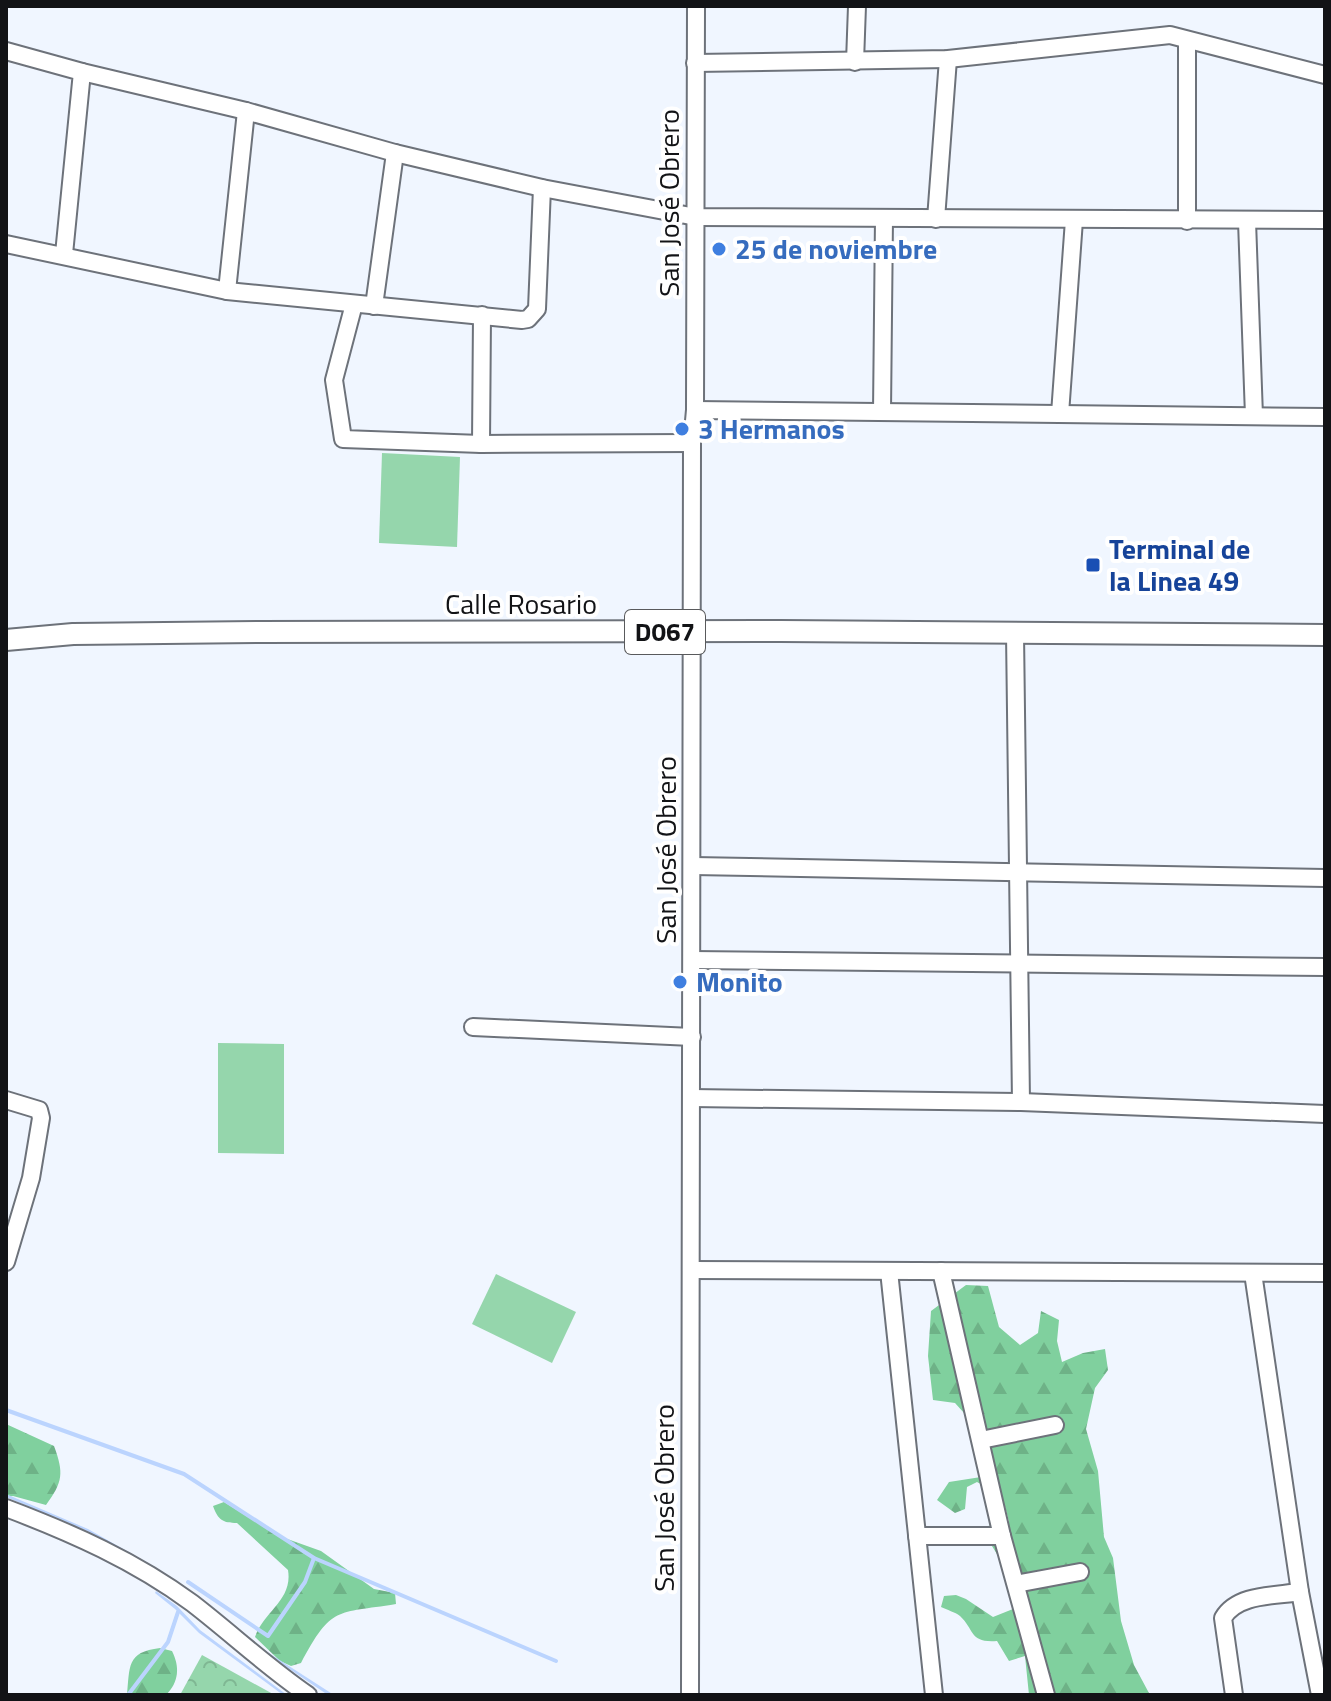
<svg xmlns="http://www.w3.org/2000/svg" width="1331" height="1701" viewBox="0 0 1331 1701" font-family="'Titillium Web',sans-serif">
<style>
.forest{fill:url(#forest-firs)}
.park{fill:url(#park-crowns)}
.garden{fill:#95d6ac}
.water{fill:#bbd4fe}
.lines{fill:none;stroke-linecap:round;stroke-linejoin:round}
.stream{stroke:#bbd4fe;stroke-width:4}
.minor-casing{stroke:#6d727a;stroke-width:20}
.major-casing{stroke:#6d727a;stroke-width:24}
.minor{stroke:#fff;stroke-width:16}
.major{stroke:#fff;stroke-width:20}
.shop-dot{fill:#3f7fe0;stroke:#fff;stroke-width:3}
.transit-dot{fill:#1a4fb4;stroke:#fff;stroke-width:3}
.labels{text-anchor:middle;stroke-width:8;stroke-linejoin:round;paint-order:stroke}
.shield{fill:#fff;stroke:#595a5c;stroke-width:2}
.shield-label{font-size:26px;font-weight:bold;fill:#121316}
.street-label{font-size:28px;fill:#121316;stroke:#fff}
.shop-label{font-size:28px;font-weight:bold;fill:#366cbe;stroke:#fff;text-anchor:start}
.transit-label{font-size:28px;font-weight:bold;fill:#164399;stroke:#fff;text-anchor:start}
</style>
<defs>
<pattern id="forest-firs" width="22" height="20" patternUnits="userSpaceOnUse" patternTransform="scale(2)"><rect width="22" height="20" fill="#80d09e"/><path d="M5 1l3.5 6h-7zM16 11l3.5 6h-7z" fill="#6eb287"/></pattern>
<pattern id="park-crowns" width="20" height="18" patternUnits="userSpaceOnUse" patternTransform="scale(2)"><rect width="20" height="18" fill="#95d6ac"/><path d="M2 6a3 3 0 1 1 6 0M12 15a3 3 0 1 1 6 0" fill="none" stroke="#7fb793"/></pattern>
</defs>
<rect width="100%" height="100%" fill="#f0f6ff"/>
<g class="forest">
<path d="M 966,1285 L 988,1286 L 999,1327 L 1020,1345 L 1038,1333 L 1041,1311 L 1059,1320 L 1057,1341 L 1062,1362 L 1083,1353 L 1105,1349 L 1108,1370 L 1095,1388 L 1086,1429 L 1098,1471 L 1104,1537 L 1113,1558 L 1121,1621 L 1134,1665 L 1150,1695 L 1029,1695 L 1025,1656 L 1009,1661 L 997,1641 C 969,1643 975,1630 960,1616 C 955,1612 947,1610 941,1607 L 944,1596 L 956,1595 L 966,1599 L 993,1617 L 1013,1609 L 1018,1598 L 1005,1567 L 987,1538 L 988,1526 L 1009,1522 C 1003,1495 1001,1494 977,1482 L 967,1487 L 965,1509 L 955,1513 L 937,1500 L 949,1482 L 981,1477 L 982,1433 L 955,1403 L 933,1400 L 928,1356 L 931,1311 Z"/>
<path d="M 6,1424 L 54,1446 C 64,1473 63,1482 46,1505 L 13,1496 L 6,1497 Z"/>
<path d="M 224,1502 L 279,1536 L 321,1551 L 374,1589 L 395,1593 L 396,1604 C 336,1614 332,1605 301,1663 L 291,1666 L 280,1661 L 255,1637 C 264,1611 293,1600 288,1570 L 237,1523 C 223,1523 218,1520 213,1506 Z"/>
<path d="M 160,1648 L 172,1651 C 180,1667 179,1682 166,1695 L 127,1695 C 130,1667 126,1652 160,1648 Z"/>
</g>
<path class="park" d="M 202,1655 L 273,1694 L 272,1695 L 180,1695 Z"/>
<g class="garden">
<path d="M 382,453 L 460,457 L 457,547 L 379,543 Z"/>
<path d="M 218,1043 L 284,1044 L 284,1154 L 218,1153 Z"/>
<path d="M 496,1274 L 576,1312 L 552,1363 L 472,1324 Z"/>
</g>
<g class="water">
<path d="M 6,1494 L 88,1529 L 155,1567 L 201,1599 L 247,1639 L 334,1695 L 325,1693 L 246,1640 L 153,1569 L 87,1531 L 6,1497 Z"/>
<path d="M 156,1591 L 177,1606 L 200,1630 L 287,1695 L 283,1695 L 199,1633 L 175,1609 L 155,1593 Z"/>
</g>
<g class="lines">
<g class="stream">
<path d="M 6,1410 L 184,1474 L 314,1558 L 556,1661"/>
<path d="M 188,1582 L 268,1636 L 305,1582 L 314,1558"/>
<path d="M 128,1695 L 168,1642 L 178,1612"/>
</g>
<g class="minor-casing">
<g id="minor">
<path d="M 1187,40 L 1187,221"/>
<path d="M 6,51 L 82,72 L 64,254"/>
<path d="M 855,62 L 857,6"/>
<path d="M 695,63 L 948,59 L 1170,35 L 1325,75"/>
<path d="M 82,72 L 246,111 L 395,153 L 542,188 L 696,217 L 1325,220"/>
<path d="M 936,219 L 948,59"/>
<path d="M 1247,221 L 1254,416"/>
<path d="M 6,244 L 227,291 L 522,320 L 528,319 L 537,309 L 542,188"/>
<path d="M 227,291 L 246,111"/>
<path d="M 354,304 L 334,380 L 343,439 L 481,444 L 692,443"/>
<path d="M 374,306 L 395,153"/>
<path d="M 695,410 L 1325,417"/>
<path d="M 882,412 L 884,218"/>
<path d="M 1060,414 L 1074,220"/>
<path d="M 481,444 L 482,315"/>
<path d="M 1015,633 L 1021,1102"/>
<path d="M 693,866 L 1325,878"/>
<path d="M 692,960 L 1325,967"/>
<path d="M 473,1027 L 692,1037"/>
<path d="M 691,1098 L 1021,1102 L 1325,1114"/>
<path d="M 6,1100 L 39,1110 L 41,1118 L 31,1178 L 6,1262"/>
<path d="M 691,1270 L 1325,1273"/>
<path d="M 889,1271 L 934,1695"/>
<path d="M 941,1271 L 1002,1536 L 1046,1695"/>
<path d="M 1253,1273 L 1300,1592 L 1320,1695"/>
<path d="M 981,1440 L 1055,1425"/>
<path d="M 6,1508 C 72,1533 135,1561 192,1603 C 231,1633 267,1667 308,1695"/>
<path d="M 917,1536 L 1002,1536"/>
<path d="M 1016,1584 L 1080,1572"/>
<path d="M 690,1695 L 692,443 L 695,410 L 696,6"/>
<path d="M 1234,1695 L 1223,1618 C 1237,1594 1274,1596 1300,1592"/>
</g>
</g>
<g class="major-casing">
<path id="major" d="M 6,640 L 73,634 L 259,632 L 781,631 L 1325,635"/>
</g>
<use href="#minor" class="minor"/>
<use href="#major" class="major"/>
</g>
<g class="shop-dot">
<circle cx="719" cy="249" r="8"/>
<circle cx="682" cy="429" r="8"/>
<circle cx="680" cy="982" r="8"/>
</g>
<rect class="transit-dot" x="1085" y="557" width="16" height="16" rx="4"/>
<g class="labels">
<rect class="shield" x="625" y="610" width="80" height="44" rx="6"/>
<g class="shield-label">
<text x="665" y="641">D067</text>
</g>
<g class="street-label">
<text transform="translate(669 203) rotate(-90)" y="10">San José Obrero</text>
<text x="521" y="614">Calle Rosario</text>
<text transform="translate(666 850) rotate(-90)" y="10">San José Obrero</text>
<text transform="translate(664 1498) rotate(-90)" y="10">San José Obrero</text>
</g>
<g class="shop-label">
<text x="735" y="259">25 de noviembre</text>
<text x="698" y="439">3 Hermanos</text>
<text x="696" y="992">Monito</text>
</g>
<g class="transit-label">
<text x="1109" y="559">Terminal de<tspan x="1109" dy="32">la Linea 49</tspan></text>
</g>
</g>
<rect width="1331" height="1701" fill="none" stroke="#121316" stroke-width="16"/>
</svg>
